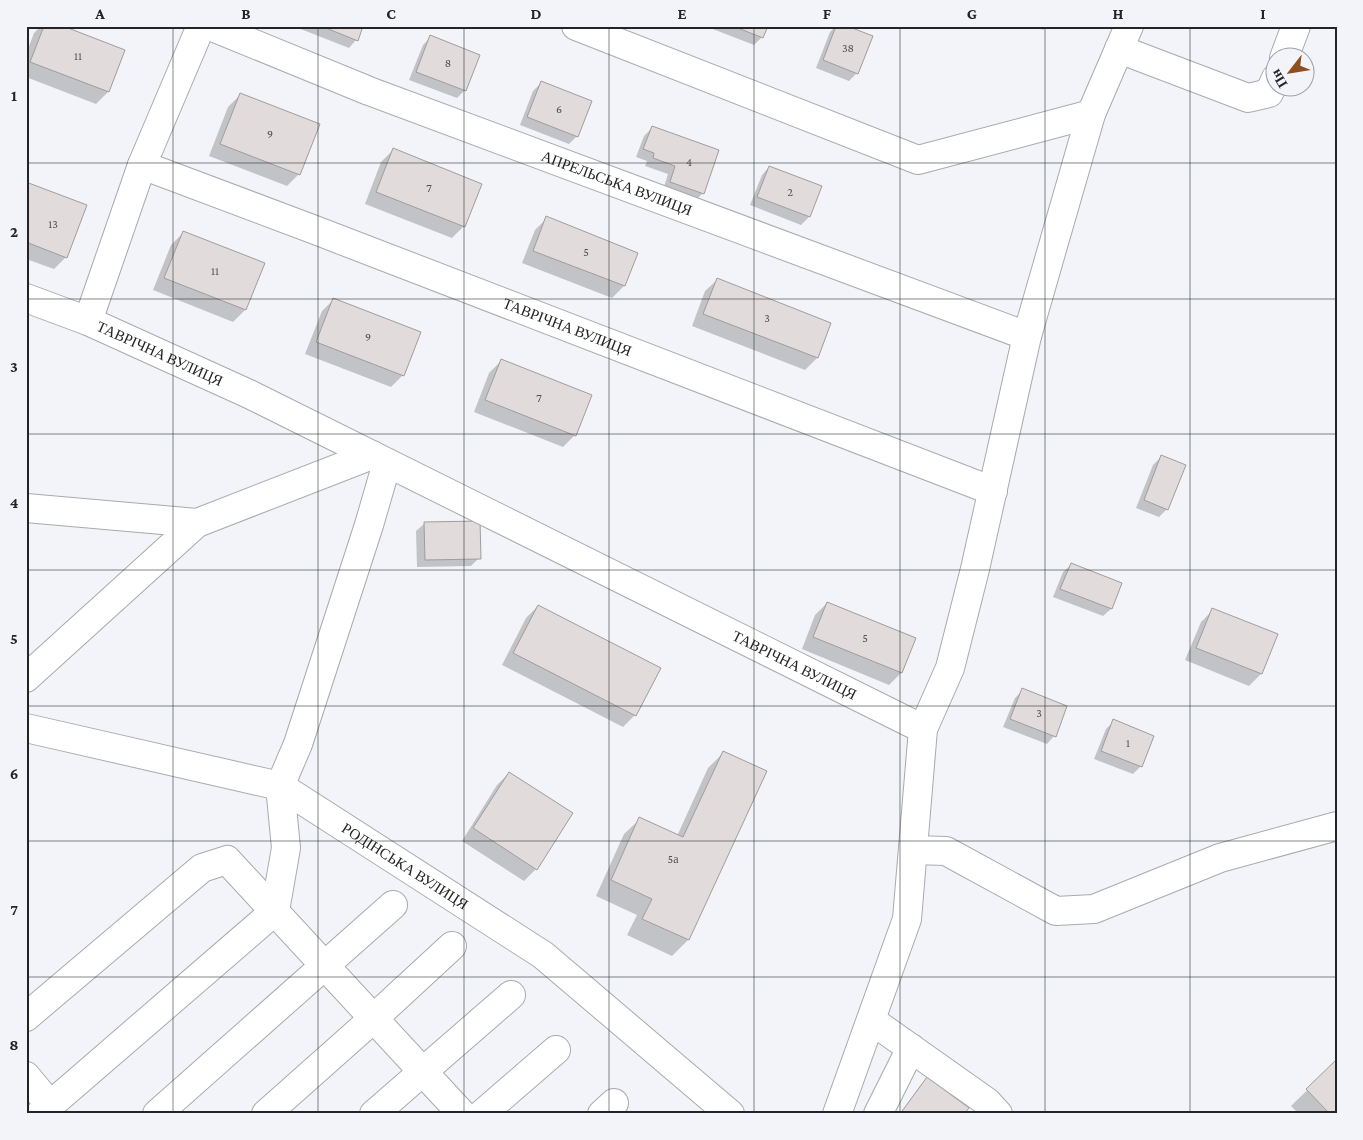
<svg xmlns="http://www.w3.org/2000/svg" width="1363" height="1140" viewBox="0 0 1363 1140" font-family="'Crimson Pro',serif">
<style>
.shadow{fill:#0003}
.building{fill:#e1dbdb;stroke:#a29c9b}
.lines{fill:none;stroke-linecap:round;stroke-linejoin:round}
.minor-casing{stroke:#a8aaae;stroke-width:30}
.minor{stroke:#fff;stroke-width:28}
.grid{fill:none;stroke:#232425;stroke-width:1;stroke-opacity:0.55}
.labels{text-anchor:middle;stroke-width:4;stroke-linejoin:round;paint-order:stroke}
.number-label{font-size:12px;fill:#525252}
.street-label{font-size:15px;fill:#232425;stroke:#f2f4f9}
.neatline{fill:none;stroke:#232425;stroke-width:2}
.grid-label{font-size:16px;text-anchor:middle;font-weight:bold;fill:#232425}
</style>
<rect width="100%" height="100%" fill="#f2f4f9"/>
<g class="shadow">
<path d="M 41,26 L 59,26 L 124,51 L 108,92 L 96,104 L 26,77 L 26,54 L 34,33 Z"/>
<path d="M 293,26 L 362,26 L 356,40 L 349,48 Z"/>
<path d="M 705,26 L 766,26 L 762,37 L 754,45 Z"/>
<path d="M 836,26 L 843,26 L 857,73 L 849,81 L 816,68 L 830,32 Z"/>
<path d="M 1032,26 L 1047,26 L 1043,30 Z"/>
<path d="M 431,37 L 465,90 L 457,98 L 409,80 L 423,45 Z"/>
<path d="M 541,83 L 577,136 L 569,144 L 520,125 L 533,91 Z"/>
<path d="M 240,95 L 299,174 L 287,186 L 209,156 L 228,107 Z"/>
<path d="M 652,128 L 703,193 L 695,201 L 663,190 L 668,174 L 645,166 L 647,161 L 636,157 L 644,136 Z"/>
<path d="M 393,150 L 464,226 L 452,238 L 365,204 L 381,162 Z"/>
<path d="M 769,167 L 809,217 L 801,225 L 750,205 L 762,175 Z"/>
<path d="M 26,183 L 66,257 L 54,269 L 26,259 Z"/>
<path d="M 547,218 L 637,253 L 624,286 L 612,298 L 522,263 L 535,230 Z"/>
<path d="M 183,233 L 245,310 L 233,322 L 153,290 L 171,245 Z"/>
<path d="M 717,280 L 830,324 L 817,358 L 805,370 L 692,326 L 705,291 Z"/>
<path d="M 334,299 L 403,375 L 391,387 L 305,354 L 322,311 Z"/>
<path d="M 501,361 L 575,435 L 563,447 L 474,412 L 489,373 Z"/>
<path d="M 1161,457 L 1167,509 L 1159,517 L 1136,508 L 1153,465 Z"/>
<path d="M 424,524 L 479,558 L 471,566 L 417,567 L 416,531 Z"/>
<path d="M 1071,565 L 1111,609 L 1103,616 L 1053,597 L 1063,572 Z"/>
<path d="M 827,603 L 915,638 L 901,673 L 889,685 L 802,649 L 815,615 Z"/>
<path d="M 538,606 L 635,715 L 623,727 L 502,665 L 526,618 Z"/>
<path d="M 1213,610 L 1276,635 L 1261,674 L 1249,686 L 1185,660 L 1201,622 Z"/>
<path d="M 1023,690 L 1054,736 L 1047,744 L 1003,727 L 1015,698 Z"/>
<path d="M 1114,721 L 1141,766 L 1133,774 L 1094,759 L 1106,729 Z"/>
<path d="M 724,752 L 765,771 L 688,940 L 672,956 L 627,935 L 637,915 L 596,896 L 624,834 L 640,819 L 677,836 L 708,768 Z"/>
<path d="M 509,773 L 536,869 L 524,881 L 462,841 L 497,785 Z"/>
<path d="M 1337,1061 L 1337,1114 L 1299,1114 L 1291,1106 Z"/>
<path d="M 927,1079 L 963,1114 L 900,1114 L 920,1086 Z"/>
</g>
<g class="building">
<path d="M 44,26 L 63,26 L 125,50 L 109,92 L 30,62 Z"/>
<path d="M 321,26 L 363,26 L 358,41 Z"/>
<path d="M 733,26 L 768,26 L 763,38 Z"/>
<path d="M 836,26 L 847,26 L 873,36 L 858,74 L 823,60 Z"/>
<path d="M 430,35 L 480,55 L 466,91 L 416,72 Z"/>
<path d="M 541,81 L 592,101 L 578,137 L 527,117 Z"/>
<path d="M 240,93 L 320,124 L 300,175 L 220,144 Z"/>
<path d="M 652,126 L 719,150 L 704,194 L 670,182 L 675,166 L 653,158 L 654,153 L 643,149 Z"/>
<path d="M 393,148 L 482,184 L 465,227 L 376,192 Z"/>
<path d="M 769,166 L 822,186 L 810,217 L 757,197 Z"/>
<path d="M 26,182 L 87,205 L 67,258 L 26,242 Z"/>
<path d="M 546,216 L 638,253 L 625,286 L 533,251 Z"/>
<path d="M 183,231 L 265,263 L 246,310 L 164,278 Z"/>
<path d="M 717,278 L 831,323 L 818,358 L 703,314 Z"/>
<path d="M 333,298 L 421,332 L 404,376 L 316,342 Z"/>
<path d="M 501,359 L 592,395 L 576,436 L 485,400 Z"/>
<path d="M 1161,455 L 1186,465 L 1168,510 L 1144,500 Z"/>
<path d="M 480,521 L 481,559 L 425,560 L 424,522 Z"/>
<path d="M 1071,563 L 1122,583 L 1112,609 L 1060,589 Z"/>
<path d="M 827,602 L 916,638 L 902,673 L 813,637 Z"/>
<path d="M 538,605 L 661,668 L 636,716 L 513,653 Z"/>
<path d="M 1212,608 L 1278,634 L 1262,674 L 1196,648 Z"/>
<path d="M 1022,688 L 1067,706 L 1056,737 L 1010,719 Z"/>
<path d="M 1113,719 L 1154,736 L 1142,767 L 1101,751 Z"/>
<path d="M 723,751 L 767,771 L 689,940 L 642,919 L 652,899 L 611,880 L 639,817 L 683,837 Z"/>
<path d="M 509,772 L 573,813 L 537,870 L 473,828 Z"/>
<path d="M 1337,1059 L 1337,1114 L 1330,1114 L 1306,1089 Z"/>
<path d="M 927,1077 L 969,1108 L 964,1114 L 900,1114 Z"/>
</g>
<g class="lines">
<g class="minor-casing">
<g id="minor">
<path id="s1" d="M 210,26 L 369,91 L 1027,336"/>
<path d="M 576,26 L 918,160 L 1091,114"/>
<path d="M 1119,49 L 1248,98 L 1269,93 L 1276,78"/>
<path d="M 1284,58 L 1296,26"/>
<path id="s2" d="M 142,165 L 315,230 L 993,491"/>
<path id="s3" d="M 26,298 L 88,321 L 249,394 L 923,729"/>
<path d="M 88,321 L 142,165 L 201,26"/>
<path d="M 26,508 L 197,523 L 372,455"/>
<path d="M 26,678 L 197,523"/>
<path id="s4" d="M 26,728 L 280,786 L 543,955 L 730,1114"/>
<path d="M 913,850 L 946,851 L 1056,911 L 1094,909 L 1220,858 L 1337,826"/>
<path d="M 26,1017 L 202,868 L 227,860 L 462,1114"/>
<path d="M 871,1020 L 987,1102 L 998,1114"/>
<path d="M 26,1076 L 50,1105"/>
<path d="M 40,1114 L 275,911 L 286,848 L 280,786 L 298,744 L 369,525 L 387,463"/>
<path d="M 157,1114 L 393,905"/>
<path d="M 266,1114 L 374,1018 L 452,946"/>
<path d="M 374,1114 L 511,995"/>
<path d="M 482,1114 L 556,1050"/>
<path d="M 602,1114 L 614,1103"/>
<path d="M 837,1114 L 907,919 L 923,729 L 950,668 L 975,569 L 1027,336 L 1091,114 L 1129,26"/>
<path d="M 878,1114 L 911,1048"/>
</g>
</g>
<use href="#minor" class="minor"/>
</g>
<path class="grid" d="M 173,26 L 173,1114M 318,26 L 318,1114M 464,26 L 464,1114M 609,26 L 609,1114M 754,26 L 754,1114M 900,26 L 900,1114M 1045,26 L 1045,1114M 1190,26 L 1190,1114M 26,163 L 1337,163M 26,299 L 1337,299M 26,434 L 1337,434M 26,570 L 1337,570M 26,706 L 1337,706M 26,841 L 1337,841M 26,977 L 1337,977"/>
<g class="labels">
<g class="number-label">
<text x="848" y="52">38</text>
<text x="78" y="60">11</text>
<text x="448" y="67">8</text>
<text x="559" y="113">6</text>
<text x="270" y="138">9</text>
<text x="689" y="166">4</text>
<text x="429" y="192">7</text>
<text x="790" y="196">2</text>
<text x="53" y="228">13</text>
<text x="586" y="256">5</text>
<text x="215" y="275">11</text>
<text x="767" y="322">3</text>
<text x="368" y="341">9</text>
<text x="539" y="402">7</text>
<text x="865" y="642">5</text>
<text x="1039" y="717">3</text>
<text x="1128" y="747">1</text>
<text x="673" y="863">5а</text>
</g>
<g class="street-label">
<text dy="5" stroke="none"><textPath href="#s1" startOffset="436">АПРЕЛЬСЬКА ВУЛИЦЯ</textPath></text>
<text dy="5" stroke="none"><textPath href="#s2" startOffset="455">ТАВРІЧНА ВУЛИЦЯ</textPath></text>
<text dy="5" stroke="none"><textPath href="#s3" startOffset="145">ТАВРІЧНА ВУЛИЦЯ</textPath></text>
<text dy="5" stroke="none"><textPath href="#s3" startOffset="852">ТАВРІЧНА ВУЛИЦЯ</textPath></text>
<text dy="5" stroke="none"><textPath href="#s4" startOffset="409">РОДІНСЬКА ВУЛИЦЯ</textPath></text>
</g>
</g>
<rect width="1363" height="1140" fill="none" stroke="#f2f4f9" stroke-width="55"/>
<g transform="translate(1290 72) rotate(239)"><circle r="24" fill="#f2f4f9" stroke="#9fa1a4"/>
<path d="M0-4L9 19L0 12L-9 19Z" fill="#904d1e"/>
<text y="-8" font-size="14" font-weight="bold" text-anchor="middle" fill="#232425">Пн</text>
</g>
<rect x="28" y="28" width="1308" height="1084" class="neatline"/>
<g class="grid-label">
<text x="100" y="19">A</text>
<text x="246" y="19">B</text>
<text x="391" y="19">C</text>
<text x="536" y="19">D</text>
<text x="682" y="19">E</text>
<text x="827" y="19">F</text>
<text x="972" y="19">G</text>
<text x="1118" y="19">H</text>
<text x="1263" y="19">I</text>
<text x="14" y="101">1</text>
<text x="14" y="237">2</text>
<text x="14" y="372">3</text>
<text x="14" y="508">4</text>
<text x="14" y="644">5</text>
<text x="14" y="779">6</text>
<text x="14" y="915">7</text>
<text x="14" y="1050">8</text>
</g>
</svg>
